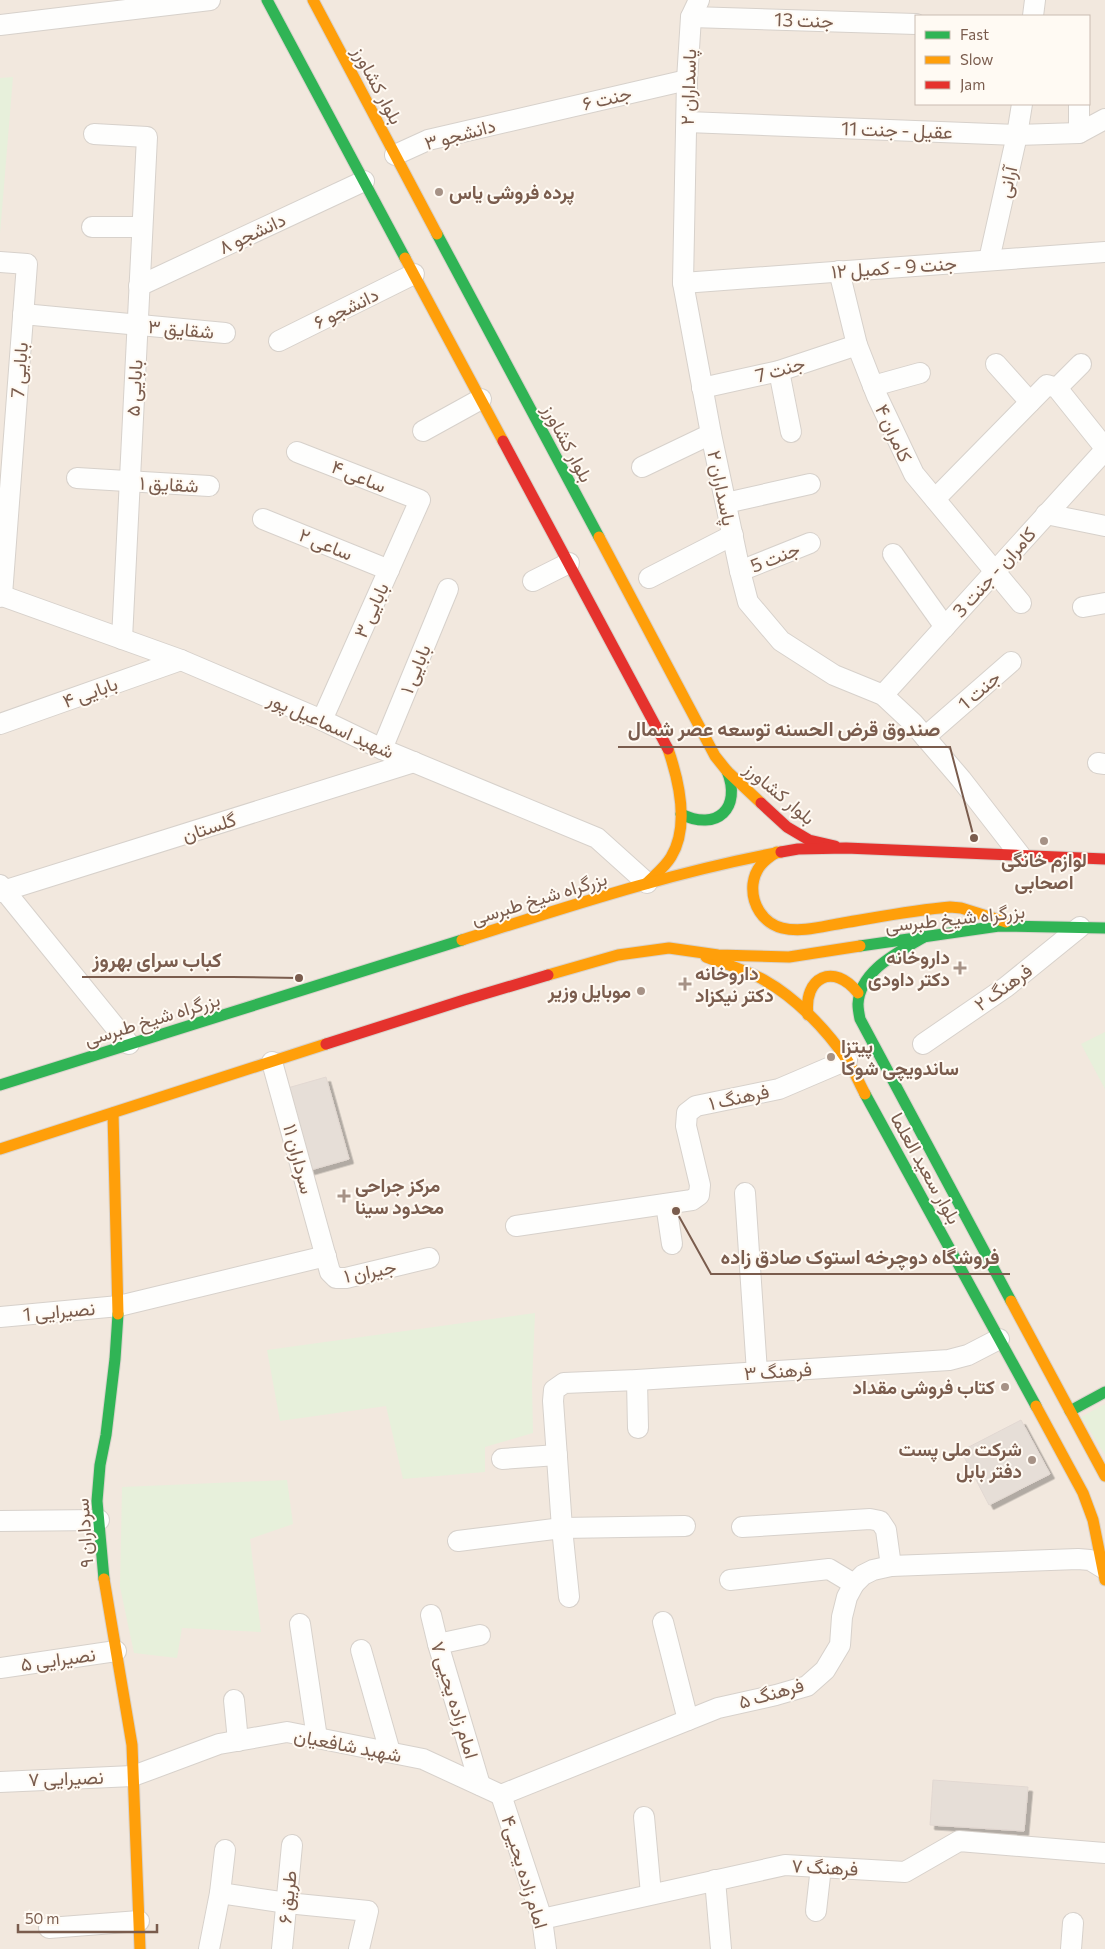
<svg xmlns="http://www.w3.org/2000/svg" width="1105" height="1949" viewBox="0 0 1105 1949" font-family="Commissioner,Vazirmatn,sans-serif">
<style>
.residential{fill:#f2e8de;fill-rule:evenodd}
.green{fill:#e7f0db}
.building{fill:#e6ded7;stroke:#e2d8d2;filter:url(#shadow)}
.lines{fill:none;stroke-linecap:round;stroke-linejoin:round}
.street-casing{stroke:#d7d1cb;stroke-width:22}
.fast-casing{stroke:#d9d2cb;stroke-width:13}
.slow-casing{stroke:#d9d2cb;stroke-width:13}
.jam-casing{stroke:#d9d2cb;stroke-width:13}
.street{stroke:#fefefd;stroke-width:20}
.fast{stroke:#30b455;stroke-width:11}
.slow{stroke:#ff9f0a;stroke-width:11}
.jam{stroke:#e5322d;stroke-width:11}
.poi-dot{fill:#a69286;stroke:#fffaf3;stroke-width:2}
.labels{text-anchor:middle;stroke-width:4;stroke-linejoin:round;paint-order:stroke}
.street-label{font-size:19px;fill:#7a5c4d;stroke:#fffaf3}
.poi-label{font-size:19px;font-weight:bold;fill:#7a5c4d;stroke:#fffaf3;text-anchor:start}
.leader{fill:none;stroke:#7a5c4d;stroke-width:2}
.callout-dot{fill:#7a5c4d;stroke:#fffaf3;stroke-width:2}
.callout-label{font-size:20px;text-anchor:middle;font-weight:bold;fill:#7a5c4d;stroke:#fffaf3;stroke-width:4;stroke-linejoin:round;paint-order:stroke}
</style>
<defs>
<filter id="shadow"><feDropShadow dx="4.5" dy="4.5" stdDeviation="0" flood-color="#0004"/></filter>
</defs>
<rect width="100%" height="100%" fill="#f9f5f0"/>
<path class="residential" d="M 0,0 L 1105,0 L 1105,1949 L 0,1949 ZM 916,16 L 1089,16 L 1089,104 L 916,104 Z"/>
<g class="green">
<path d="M 13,77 L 0,234 L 0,78 Z"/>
<path d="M 1105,1032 L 1105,1089 L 1081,1044 Z"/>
<path d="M 535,1313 L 532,1384 L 533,1433 L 485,1447 L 485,1472 L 403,1479 L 386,1406 L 280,1421 L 267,1350 Z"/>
<path d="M 1105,1404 L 1105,1455 L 1081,1417 Z"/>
<path d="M 287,1480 L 293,1524 L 250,1539 L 261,1632 L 182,1628 L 177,1658 L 134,1653 L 120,1587 L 122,1487 Z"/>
</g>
<g class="building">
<path d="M 326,1077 L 349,1159 L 307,1171 L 284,1089 Z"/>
<path d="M 1021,1420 L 1050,1474 L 989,1505 L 961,1451 Z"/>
<path d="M 933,1780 L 1028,1787 L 1024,1831 L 930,1825 Z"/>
</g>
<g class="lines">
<g class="street-casing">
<g id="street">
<path d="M 699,0 L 691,17 L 687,80 L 683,283 L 711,434 L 740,571 L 748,602 L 781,641 L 834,675 L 883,695 L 913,723 L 961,779 L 1020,855"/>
<path d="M 1033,16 L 1035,0"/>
<path d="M 691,17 L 916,24"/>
<path d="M 0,25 L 210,0"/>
<path d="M 687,122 L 1017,135 L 1079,133 L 1105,119"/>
<path d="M 1079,133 L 1079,104"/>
<path d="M 94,134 L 147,137 L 122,639"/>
<path d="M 395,155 L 428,140 L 687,80"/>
<path d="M 92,227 L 142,227"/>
<path d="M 989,260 L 1017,135 L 1022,104"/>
<path d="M 0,262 L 27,264 L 2,595 L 0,597"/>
<path d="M 839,271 L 857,345 L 877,396 L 914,474 L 1021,603"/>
<path d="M 683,283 L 1105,252"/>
<path d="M 139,286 L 364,181"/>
<path d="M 23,314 L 225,333"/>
<path d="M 279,341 L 414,274"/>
<path d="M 996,364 L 1030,402"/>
<path d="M 779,371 L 791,432"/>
<path d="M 873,386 L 920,373"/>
<path d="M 702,388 L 779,371 L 857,345"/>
<path d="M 1057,388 L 1081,364"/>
<path d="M 423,431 L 481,399"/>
<path d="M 297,452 L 420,500 L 322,720"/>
<path d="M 642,467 L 711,434"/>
<path d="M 77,478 L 209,486"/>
<path d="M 935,499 L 1047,385 L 1057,388 L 1105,448"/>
<path d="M 726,503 L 810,484"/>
<path d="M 1046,514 L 1105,526"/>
<path d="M 263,519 L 389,570"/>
<path d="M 893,554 L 945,627"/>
<path d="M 740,571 L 810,543"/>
<path d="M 649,578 L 733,535"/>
<path d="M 533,581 L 569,563"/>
<path d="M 0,595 L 181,660 L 322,720 L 382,749 L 597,838 L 647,883"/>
<path d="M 1083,607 L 1105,603"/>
<path d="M 883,695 L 1105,450"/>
<path d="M 0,724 L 181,660"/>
<path d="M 925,737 L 1011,662"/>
<path d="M 382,749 L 448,589"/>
<path d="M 1098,763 L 1105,764"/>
<path d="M 0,885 L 129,1044"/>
<path d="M 0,892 L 414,762"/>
<path d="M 923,1044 L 1006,987 L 1080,927"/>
<path d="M 272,1062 L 330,1272 L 336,1278 L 346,1278 L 429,1258"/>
<path d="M 745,1193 L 757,1372"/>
<path d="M 666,1204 L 672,1244"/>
<path d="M 516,1226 L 692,1200 L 699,1195 L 700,1185 L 686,1126 L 687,1113 L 696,1106 L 779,1089 L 847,1060"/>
<path d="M 0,1317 L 119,1306 L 326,1256"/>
<path d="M 637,1380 L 638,1428"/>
<path d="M 502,1459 L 557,1455"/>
<path d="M 0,1521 L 99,1520"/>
<path d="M 742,1527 L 870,1519 L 880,1521 L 886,1530 L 891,1566"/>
<path d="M 458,1541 L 562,1528 L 685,1526"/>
<path d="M 730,1580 L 829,1569 L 854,1584"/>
<path d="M 569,1597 L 562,1528 L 553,1401 L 554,1390 L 564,1383 L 637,1380 L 949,1360 L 968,1355 L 999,1339"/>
<path d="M 431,1615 L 438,1644 L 480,1785"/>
<path d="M 663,1622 L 688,1720"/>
<path d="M 300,1624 L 317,1738"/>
<path d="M 438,1644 L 480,1635"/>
<path d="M 361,1650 L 390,1752"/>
<path d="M 0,1668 L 116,1651"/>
<path d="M 234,1700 L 238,1741"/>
<path d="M 0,1782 L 133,1776 L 219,1744 L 287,1732 L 423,1759 L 501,1795"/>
<path d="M 501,1795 L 718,1708 L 776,1695 L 807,1686 L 825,1670 L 840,1645 L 842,1617 L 847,1597 L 854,1584 L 863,1575 L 873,1570 L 891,1566 L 1078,1559 L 1090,1560 L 1103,1568"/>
<path d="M 501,1795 L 542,1919 L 546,1949"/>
<path d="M 644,1817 L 651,1894"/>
<path d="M 715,1880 L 721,1949"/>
<path d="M 220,1893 L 287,1903 L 368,1911 L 359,1949"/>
<path d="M 816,1911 L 821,1867"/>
<path d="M 542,1919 L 785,1865 L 905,1872 L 959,1841 L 1105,1853"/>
<path d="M 49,1928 L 139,1921"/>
<path d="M 209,1949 L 220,1893 L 225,1850"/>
<path d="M 282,1949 L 292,1845"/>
<path d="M 1071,1949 L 1073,1923"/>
</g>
</g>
<g class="fast-casing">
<g id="fast">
<path d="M 267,0 L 405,258"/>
<path d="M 437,234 L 599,537"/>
<path d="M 681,814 C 717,832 742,808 727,771"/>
<path d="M 924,937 C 899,952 860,970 858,1004 C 858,1008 859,1014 860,1019 L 1011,1301"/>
<path d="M 860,946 L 999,926 L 1105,928"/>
<path d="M 0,1085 L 462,940"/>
<path d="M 865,1094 L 1036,1406"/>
<path d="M 1070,1411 L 1105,1392"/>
<path d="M 104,1579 L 97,1501 L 100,1465 L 106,1435 L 115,1359 L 118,1314"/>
</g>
</g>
<g class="slow-casing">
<g id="slow">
<path d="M 313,0 L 437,234"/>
<path d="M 405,258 L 503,441"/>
<path d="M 599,537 L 715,756 L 727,771 L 761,803"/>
<path d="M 777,852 C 764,860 755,868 753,884 C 751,904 763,923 782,928 C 802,933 824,926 843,923 C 879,917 914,910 950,907 L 961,908 L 1006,922"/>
<path d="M 647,883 C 655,875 665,867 671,857 C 690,826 679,781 668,749"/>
<path d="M 462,940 C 567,907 672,872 781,852"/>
<path d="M 706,957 C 725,964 746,970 764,980 C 796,998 826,1029 847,1060 C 854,1070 859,1083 865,1094"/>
<path d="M 548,975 L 618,955 L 669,948 L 718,955 L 789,957 L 860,946"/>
<path d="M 808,1015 C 803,977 834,962 858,993"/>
<path d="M 113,1113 L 118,1314"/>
<path d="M 0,1149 L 326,1044"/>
<path d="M 1011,1301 L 1105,1476"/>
<path d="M 1036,1406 L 1083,1493 L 1093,1520 L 1105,1580"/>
<path d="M 104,1579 L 132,1745 L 140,1949"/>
</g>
</g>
<g class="jam-casing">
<g id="jam">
<path d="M 503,441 L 668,749"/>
<path d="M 761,803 L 787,827 L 809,840 L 835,846"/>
<path d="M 781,852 L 798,849 L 846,848 L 1105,859"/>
<path d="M 326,1044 L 464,1000 L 548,975"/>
</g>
</g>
<use href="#street" class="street"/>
<use href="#fast" class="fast"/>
<use href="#slow" class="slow"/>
<use href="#jam" class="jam"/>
</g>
<g class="poi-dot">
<circle cx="439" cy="192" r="5"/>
<circle cx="1044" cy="841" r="5"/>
<path d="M957.5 960.5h5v5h5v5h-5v5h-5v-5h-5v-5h5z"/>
<path d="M682.5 976.5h5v5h5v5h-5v5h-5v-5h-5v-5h5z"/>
<circle cx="641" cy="991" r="5"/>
<circle cx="831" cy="1057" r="5"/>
<path d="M341.5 1188.5h5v5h5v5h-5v5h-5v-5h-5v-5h5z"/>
<circle cx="1005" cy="1387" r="5"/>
<circle cx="1032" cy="1460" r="5"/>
</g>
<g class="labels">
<g class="street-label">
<text transform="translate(804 20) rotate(2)" y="7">جنت 13</text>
<text transform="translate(378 85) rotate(62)" y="7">بلوار کشاورز</text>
<text transform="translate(688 87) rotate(-88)" y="7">پاسداران ۲</text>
<text transform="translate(607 98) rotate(-13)" y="7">جنت ۶</text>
<text transform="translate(897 130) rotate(2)" y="7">عقیل - جنت 11</text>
<text transform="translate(460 134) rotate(-15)" y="7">دانشجو ۳</text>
<text transform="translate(1007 182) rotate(-77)" y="7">آرانی</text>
<text transform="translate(252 233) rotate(-25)" y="7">دانشجو ۸</text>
<text transform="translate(894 267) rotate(-4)" y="7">جنت 9 - کمیل ۱۲</text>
<text transform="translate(346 308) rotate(-26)" y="7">دانشجو ۶</text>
<text transform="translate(181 329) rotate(5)" y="7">شقایق ۳</text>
<text transform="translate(780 369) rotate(-16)" y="7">جنت 7</text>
<text transform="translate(19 370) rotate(-86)" y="7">بابایی 7</text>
<text transform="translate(134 388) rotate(-87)" y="7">بابایی ۵</text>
<text transform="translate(894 433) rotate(65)" y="7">کامران ۴</text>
<text transform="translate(568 443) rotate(62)" y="7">بلوار کشاورز</text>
<text transform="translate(359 476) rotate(22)" y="7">ساعی ۴</text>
<text transform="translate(169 484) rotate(3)" y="7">شقایق ۱</text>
<text transform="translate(722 488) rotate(78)" y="7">پاسداران ۲</text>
<text transform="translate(326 544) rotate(22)" y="7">ساعی ۲</text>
<text transform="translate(775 557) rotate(-22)" y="7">جنت 5</text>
<text transform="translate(994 572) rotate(-48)" y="7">کامران - جنت 3</text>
<text transform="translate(371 610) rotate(-66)" y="7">بابایی ۳</text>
<text transform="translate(415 669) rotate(-68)" y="7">بابایی ۱</text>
<text transform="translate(979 690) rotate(-41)" y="7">جنت 1</text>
<text transform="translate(90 692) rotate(-20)" y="7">بابایی ۴</text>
<text transform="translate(331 725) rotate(24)" y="7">شهید اسماعیل پور</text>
<text transform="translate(780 793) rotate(40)" y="7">بلوار کشاورز</text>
<text transform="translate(209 827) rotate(-18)" y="7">گلستان</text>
<text transform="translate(539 898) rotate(-17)" y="7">بزرگراه شیخ طبرسی</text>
<text transform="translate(955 918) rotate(-6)" y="7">بزرگراه شیخ طبرسی</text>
<text transform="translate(1003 987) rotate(-36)" y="7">فرهنگ ۲</text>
<text transform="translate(152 1019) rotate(-17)" y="7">بزرگراه شیخ طبرسی</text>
<text transform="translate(739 1097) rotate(-12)" y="7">فرهنگ ۱</text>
<text transform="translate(299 1159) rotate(75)" y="7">سرداران ۱۱</text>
<text transform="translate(926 1168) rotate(61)" y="7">بلوار سعید العلما</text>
<text transform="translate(370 1271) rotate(-11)" y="7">جیران ۱</text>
<text transform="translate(59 1311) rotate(-5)" y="7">نصیرایی 1</text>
<text transform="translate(778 1371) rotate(-4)" y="7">فرهنگ ۳</text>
<text transform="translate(84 1533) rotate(-94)" y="7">سرداران ۹</text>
<text transform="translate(58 1659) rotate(-8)" y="7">نصیرایی ۵</text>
<text transform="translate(771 1693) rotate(-16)" y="7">فرهنگ ۵</text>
<text transform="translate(455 1700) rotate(73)" y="7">امام زاده یحیی ۷</text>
<text transform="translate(348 1745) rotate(11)" y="7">شهید شافعیان</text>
<text transform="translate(66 1778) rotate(-2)" y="7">نصیرایی ۷</text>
<text transform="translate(825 1867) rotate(3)" y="7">فرهنگ ۷</text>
<text transform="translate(525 1872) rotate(73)" y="7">امام زاده یحیی۴</text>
<text transform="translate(287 1897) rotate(-84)" y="7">طریق ۶</text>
</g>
<g class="poi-label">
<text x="449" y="199">پرده فروشی یاس</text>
<text x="1044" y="867" text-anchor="middle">لوازم خانگی<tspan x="1044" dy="22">اصحابی</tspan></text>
<text x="950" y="964" text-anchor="end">داروخانه<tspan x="950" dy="22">دکتر داودی</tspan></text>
<text x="695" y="980">داروخانه<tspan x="695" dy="22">دکتر نیکزاد</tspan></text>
<text x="631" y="998" text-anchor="end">موبایل وزیر</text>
<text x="841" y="1053">پیتزا<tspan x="841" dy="22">ساندویچی شوکا</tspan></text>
<text x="355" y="1192">مرکز جراحی<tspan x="355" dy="22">محدود سینا</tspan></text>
<text x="995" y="1394" text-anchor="end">کتاب فروشی مقداد</text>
<text x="1022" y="1456" text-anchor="end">شرکت ملی پست<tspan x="1022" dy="22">دفتر بابل</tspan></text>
</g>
</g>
<path class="leader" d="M974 838L950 747H618M299 978L232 977H82M676 1211L711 1274H1010"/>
<g class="callout-dot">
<circle cx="974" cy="838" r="5"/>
<circle cx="299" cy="978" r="5"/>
<circle cx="676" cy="1211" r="5"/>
</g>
<g class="callout-label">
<text x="784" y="736">صندوق قرض الحسنه توسعه عصر شمال</text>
<text x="157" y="967">کباب سرای بهروز</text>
<text x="860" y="1264">فروشگاه دوچرخه استوک صادق زاده</text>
</g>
<rect x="915" y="15" width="175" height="90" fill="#fffaf3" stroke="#cabbb1"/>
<rect x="925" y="31" width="25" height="8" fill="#30b455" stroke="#cabbb1"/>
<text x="960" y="40" font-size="15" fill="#7a5c4d">Fast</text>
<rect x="925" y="56" width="25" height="8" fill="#ff9f0a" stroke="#cabbb1"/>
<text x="960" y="65" font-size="15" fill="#7a5c4d">Slow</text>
<rect x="925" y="81" width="25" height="8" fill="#e5322d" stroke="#cabbb1"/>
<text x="960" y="90" font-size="15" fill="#7a5c4d">Jam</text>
<path d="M18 1924v8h139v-8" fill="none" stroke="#7a5c4d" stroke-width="2.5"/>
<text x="25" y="1924" font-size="15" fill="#7a5c4d" stroke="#fffaf3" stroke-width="4" paint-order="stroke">50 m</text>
</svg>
